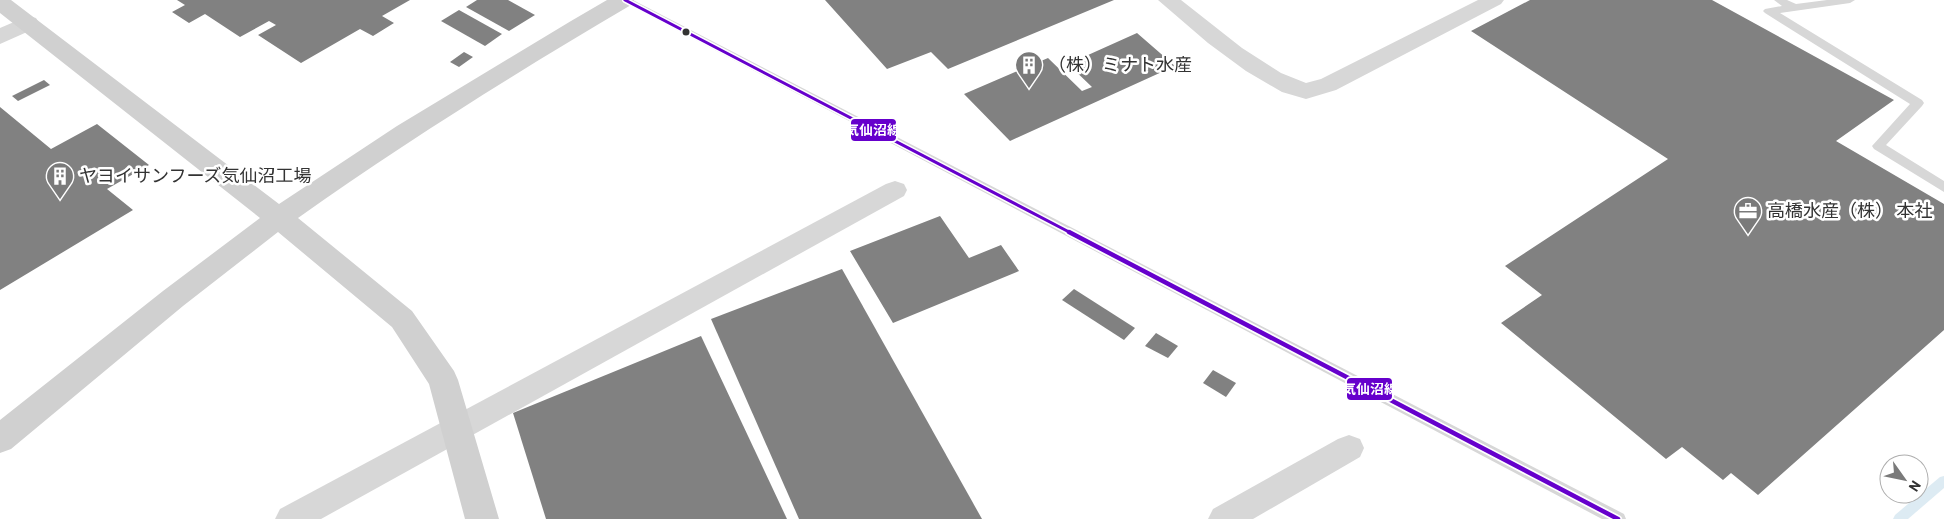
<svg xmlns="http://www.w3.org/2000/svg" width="1944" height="519" viewBox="0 0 1944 519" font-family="Barlow,'Noto Sans JP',sans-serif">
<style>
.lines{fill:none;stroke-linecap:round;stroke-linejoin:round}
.stream{fill:#ddebf3;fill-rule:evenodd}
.building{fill:#818181}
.lane{fill:#d7d7d7;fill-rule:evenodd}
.street{fill:#d7d7d7;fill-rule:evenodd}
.secondary{fill:#d0d0d0;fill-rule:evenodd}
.bus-1-far1-casing{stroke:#fff;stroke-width:6}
.bus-1-casing{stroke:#fff;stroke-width:8}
.bus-1-far1{stroke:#60c;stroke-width:3}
.bus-1{stroke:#60c;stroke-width:4.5}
.bus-dot{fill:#333;stroke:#fff;stroke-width:2}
.labels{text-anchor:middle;stroke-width:5;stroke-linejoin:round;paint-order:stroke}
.poi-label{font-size:18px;fill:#333;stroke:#fff;text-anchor:start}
.line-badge{stroke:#fff;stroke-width:2}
.badge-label{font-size:14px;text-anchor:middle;font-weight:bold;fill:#fff}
</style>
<rect width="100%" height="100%" fill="#fff"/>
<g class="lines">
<path class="stream" d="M 1944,476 L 1944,488 L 1908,519 L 1893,519 L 1895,515 L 1940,477 Z"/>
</g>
<g class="building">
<path d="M 177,0 L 410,0 L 382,16 L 394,23 L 373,36 L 360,29 L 301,63 L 258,35 L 276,25 L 269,21 L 240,37 L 205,14 L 189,23 L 172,12 L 185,5 Z"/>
<path d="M 477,0 L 508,0 L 535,15 L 509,31 L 466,7 Z"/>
<path d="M 825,0 L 1114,0 L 948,69 L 931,52 L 887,69 Z"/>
<path d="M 1530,0 L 1712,0 L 1894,100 L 1836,141 L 1944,204 L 1944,330 L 1758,495 L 1731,473 L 1723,480 L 1682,447 L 1666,459 L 1501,323 L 1542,295 L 1505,266 L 1668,159 L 1471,31 Z"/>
<path d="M 459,10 L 502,34 L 485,46 L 441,21 Z"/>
<path d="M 1137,33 L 1175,66 L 1010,141 L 964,94 L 1048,58 L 1082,91 L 1092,87 L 1068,64 Z"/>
<path d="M 464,52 L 473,57 L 459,67 L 450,62 Z"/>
<path d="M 44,80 L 50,85 L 18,101 L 12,96 Z"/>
<path d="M 0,107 L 51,149 L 97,124 L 149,165 L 107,189 L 133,210 L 0,290 Z"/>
<path d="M 940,216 L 969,258 L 1001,245 L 1019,271 L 893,323 L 850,251 Z"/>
<path d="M 842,269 L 982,519 L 799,519 L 711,319 Z"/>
<path d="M 1074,289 L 1135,328 L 1124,340 L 1062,300 Z"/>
<path d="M 1156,333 L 1178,346 L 1168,358 L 1145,346 Z"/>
<path d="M 701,336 L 787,519 L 546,519 L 513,413 Z"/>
<path d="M 1213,370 L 1236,383 L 1226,397 L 1203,383 Z"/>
</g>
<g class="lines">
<g class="lane">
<path d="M 620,0 L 633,0 L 1624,514 L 1626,519 L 1602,519 Z"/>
<path d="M 1774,0 L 1787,0 L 1796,4 L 1827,0 L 1855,0 L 1850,3 L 1780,13 L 1922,100 L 1924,103 L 1922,106 L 1886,145 L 1944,181 L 1944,192 L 1874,149 L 1872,146 L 1910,104 L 1765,13 L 1763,11 L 1765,9 L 1782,6 Z"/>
</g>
<g class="street">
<path d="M 1158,0 L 1181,0 L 1242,48 L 1281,73 L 1306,83 L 1321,79 L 1478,0 L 1504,0 L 1501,4 L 1336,90 L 1306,99 L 1282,92 L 1246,71 L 1208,43 Z"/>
<path d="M 28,16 L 36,18 L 39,23 L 36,28 L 0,44 L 0,28 Z"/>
<path d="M 895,181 L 904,184 L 907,190 L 904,196 L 321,519 L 275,519 L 280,509 L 886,184 Z"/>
<path d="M 1349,435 L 1360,439 L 1364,448 L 1360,457 L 1253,519 L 1208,519 L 1213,509 L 1338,439 Z"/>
</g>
<path class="secondary" d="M 0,0 L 11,0 L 279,204 L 397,126 L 571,21 L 607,0 L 634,0 L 631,5 C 517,72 405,142 298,218 L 412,311 L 454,371 L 458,380 L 499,519 L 465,519 L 429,384 L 392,327 L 278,232 L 183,306 L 11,449 L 0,453 L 0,420 L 163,291 L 260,218 L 0,13 Z"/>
<g class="bus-1-far1-casing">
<path id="bus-1-far1" d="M 625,0 L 1071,233"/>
</g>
<g class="bus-1-casing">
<path id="bus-1" d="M 1069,232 L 1618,519"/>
</g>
<use href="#bus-1-far1" class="bus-1-far1"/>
<use href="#bus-1" class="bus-1"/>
</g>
<defs>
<g id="building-pin" transform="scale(1.4375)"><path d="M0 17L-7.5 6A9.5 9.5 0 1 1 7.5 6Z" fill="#7a7a7a" stroke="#fff"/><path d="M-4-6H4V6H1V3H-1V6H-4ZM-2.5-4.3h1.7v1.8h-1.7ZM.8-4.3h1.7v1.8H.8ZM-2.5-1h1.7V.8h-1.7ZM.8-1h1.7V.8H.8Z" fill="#fff"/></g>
<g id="office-pin" transform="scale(1.4375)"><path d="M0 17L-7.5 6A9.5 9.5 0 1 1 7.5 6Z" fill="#7a7a7a" stroke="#fff"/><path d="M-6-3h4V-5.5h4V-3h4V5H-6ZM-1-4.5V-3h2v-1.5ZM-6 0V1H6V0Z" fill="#fff"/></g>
</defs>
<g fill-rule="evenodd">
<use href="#building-pin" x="1029" y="65"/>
<use href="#building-pin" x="60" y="176"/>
<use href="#office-pin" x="1748" y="211"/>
</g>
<circle class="bus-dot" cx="686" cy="32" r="4.5"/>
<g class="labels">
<g class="poi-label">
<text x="1048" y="71">（株）ミナト水産</text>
<text x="79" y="182">ヤヨイサンフーズ気仙沼工場</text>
<text x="1767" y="217">高橋水産（株） 本社</text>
</g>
</g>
<g class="line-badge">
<rect x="850" y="118" width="47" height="24" rx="5" fill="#60c"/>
<rect x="1346" y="377" width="47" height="24" rx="5" fill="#60c"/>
</g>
<g class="badge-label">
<text x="873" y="135">気仙沼線</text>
<text x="1370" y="394">気仙沼線</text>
</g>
<g transform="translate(1904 479) rotate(123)"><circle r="24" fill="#ffffff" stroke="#adadad"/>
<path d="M0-4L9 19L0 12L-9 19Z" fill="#7a7a7a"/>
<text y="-8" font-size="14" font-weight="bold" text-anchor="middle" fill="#333333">N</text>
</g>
</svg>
